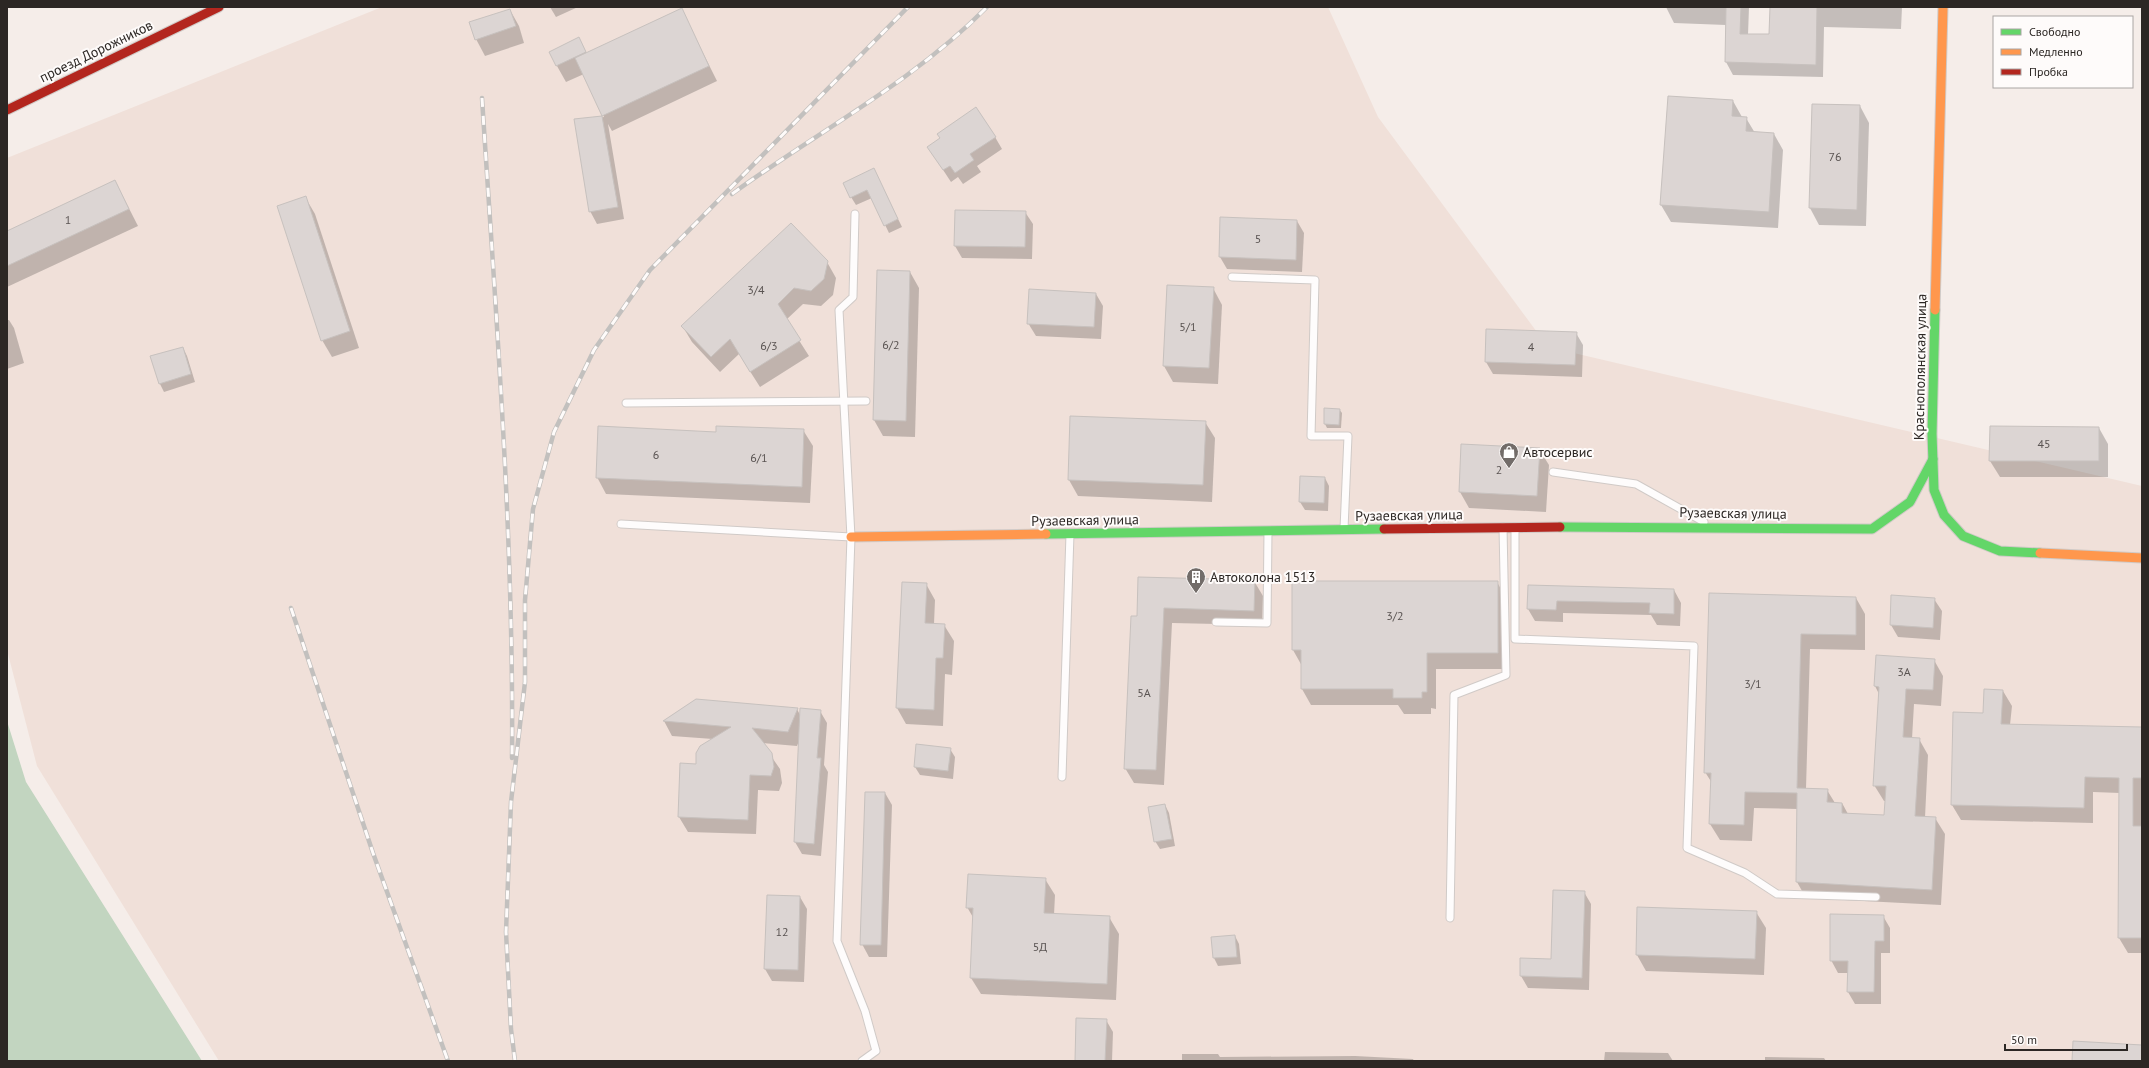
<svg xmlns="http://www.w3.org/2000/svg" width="2149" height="1068" viewBox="0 0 2149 1068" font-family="'PT Sans',sans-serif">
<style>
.built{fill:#f0e0d9}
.forest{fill:#c2d5c0}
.shadow{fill:#0003}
.building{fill:#dcd5d3;stroke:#c7c1be}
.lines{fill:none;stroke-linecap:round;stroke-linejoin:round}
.lane-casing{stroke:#d0cac7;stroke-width:9}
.fast-casing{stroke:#d0cac7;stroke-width:11}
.slow-casing{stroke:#d0cac7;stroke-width:11}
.jam-casing{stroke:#d0cac7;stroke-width:11}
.lane{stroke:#fefcfc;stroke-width:7}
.fast{stroke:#63d668;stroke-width:9}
.slow{stroke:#ff974d;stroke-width:9}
.jam{stroke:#b3261e;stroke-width:9}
.rail-casing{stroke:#c2c0be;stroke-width:4.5}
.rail{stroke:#fefbfa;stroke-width:3;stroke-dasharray:9;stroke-linecap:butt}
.labels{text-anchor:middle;stroke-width:4;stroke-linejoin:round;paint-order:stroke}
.number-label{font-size:12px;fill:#5a5452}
.street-label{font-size:14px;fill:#2c2724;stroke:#fefbfa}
.poi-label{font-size:14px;fill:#2c2724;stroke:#fefbfa;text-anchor:start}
</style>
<rect width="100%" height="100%" fill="#f5ede9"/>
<path class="built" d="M 382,7 L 1328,7 L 1378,117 L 1548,347 L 2142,486 L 2142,1061 L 219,1061 L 37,766 L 7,650 L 7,158 Z"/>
<path class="forest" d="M 7,721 L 26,782 L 202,1061 L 7,1061 Z"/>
<g class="shadow">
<path d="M 550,7 L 578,7 L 556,17 Z"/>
<path d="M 1666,7 L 1749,7 L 1748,35 L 1770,35 L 1771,7 L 1902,7 L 1901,29 L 1824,27 L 1823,77 L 1733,75 L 1726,62 L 1726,25 L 1674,23 Z"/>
<path d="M 681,9 L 717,81 L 612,131 L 608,124 L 624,219 L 597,224 L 590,211 L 575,120 L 604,117 L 584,74 L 566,82 L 557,66 L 579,39 L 587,54 Z"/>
<path d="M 510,10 L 519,26 L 524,43 L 485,56 L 476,39 Z"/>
<path d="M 1669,97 L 1733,101 L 1742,117 L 1746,118 L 1755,133 L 1774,134 L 1783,150 L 1778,228 L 1671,222 L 1661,205 Z"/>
<path d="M 1813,105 L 1860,106 L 1869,123 L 1866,226 L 1819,225 L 1810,208 Z"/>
<path d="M 995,137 L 1002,149 L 977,166 L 981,172 L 963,184 L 958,177 L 951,182 L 928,147 Z"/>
<path d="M 878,178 L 902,227 L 889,233 L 872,198 L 856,205 L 851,197 Z"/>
<path d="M 115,181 L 138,226 L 7,287 L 7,232 Z"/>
<path d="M 305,197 L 315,214 L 359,348 L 332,357 L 322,340 Z"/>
<path d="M 1025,212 L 1033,224 L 1032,259 L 962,258 L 955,246 Z"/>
<path d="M 1297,221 L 1304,233 L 1302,272 L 1227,269 L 1220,257 Z"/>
<path d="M 827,262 L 836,278 L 833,295 L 821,306 L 803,304 L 786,320 L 809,356 L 760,387 L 739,354 L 720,372 L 692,342 L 683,327 Z"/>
<path d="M 910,272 L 919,288 L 915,437 L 883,436 L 874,420 Z"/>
<path d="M 1213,288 L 1222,305 L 1218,384 L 1173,382 L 1164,366 Z"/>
<path d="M 1096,294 L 1103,306 L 1101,339 L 1036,336 L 1028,323 Z"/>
<path d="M 7,320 L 9,320 L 14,328 L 24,363 L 7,369 Z"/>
<path d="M 1576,333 L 1583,345 L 1582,377 L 1493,374 L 1486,362 Z"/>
<path d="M 183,348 L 187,356 L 195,382 L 164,392 L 160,384 L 152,357 Z"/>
<path d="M 1325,409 L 1339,409 L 1342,413 L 1341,428 L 1327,428 L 1325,424 Z"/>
<path d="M 1071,417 L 1205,422 L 1215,438 L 1212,502 L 1078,496 L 1069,480 Z"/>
<path d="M 2099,428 L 2108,444 L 2108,477 L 2000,477 L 1990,461 Z"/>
<path d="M 803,430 L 813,446 L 810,503 L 606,494 L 597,477 L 717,433 Z"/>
<path d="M 1539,449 L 1549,465 L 1546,512 L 1469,508 L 1460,492 Z"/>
<path d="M 1325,478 L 1329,486 L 1328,511 L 1305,510 L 1300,502 Z"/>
<path d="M 1139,578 L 1254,581 L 1263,596 L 1262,625 L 1172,623 L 1164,785 L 1134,783 L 1125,768 L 1138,617 Z"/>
<path d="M 1293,582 L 1497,582 L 1506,598 L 1506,669 L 1436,669 L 1436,709 L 1431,708 L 1431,714 L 1404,714 L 1398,705 L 1311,705 L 1302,689 L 1302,666 L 1293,650 Z"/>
<path d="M 926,584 L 935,600 L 934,624 L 944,625 L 954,641 L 952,675 L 945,674 L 943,726 L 906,724 L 897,708 Z"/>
<path d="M 1529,586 L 1674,590 L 1681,603 L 1680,626 L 1657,625 L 1651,615 L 1563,613 L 1563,622 L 1535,621 L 1528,609 Z"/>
<path d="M 1710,594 L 1856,598 L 1865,614 L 1865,650 L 1810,649 L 1806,789 L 1827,790 L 1835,803 L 1842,803 L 1848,814 L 1885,816 L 1886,801 L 1884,801 L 1874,785 L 1879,694 L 1875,686 L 1934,660 L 1943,676 L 1941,706 L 1914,704 L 1912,739 L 1919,739 L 1928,755 L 1925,818 L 1935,818 L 1945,834 L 1941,905 L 1806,898 L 1797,882 L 1798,809 L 1754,808 L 1752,841 L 1720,840 L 1710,824 L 1712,783 L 1705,772 Z"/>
<path d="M 1934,599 L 1942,611 L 1940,640 L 1898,637 L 1891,625 Z"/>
<path d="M 2003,691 L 2012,706 L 2010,725 L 2142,728 L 2142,953 L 2128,953 L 2119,938 L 2120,793 L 2093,792 L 2093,823 L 1961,820 L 1952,805 L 1984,714 Z"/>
<path d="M 696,700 L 797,709 L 800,715 L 820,711 L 827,723 L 824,765 L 828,772 L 821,856 L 802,854 L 795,842 L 799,741 L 797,746 L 762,743 L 780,769 L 782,783 L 779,791 L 758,790 L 756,834 L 688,832 L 679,817 L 697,765 L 713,739 L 672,736 L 664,721 Z"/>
<path d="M 950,749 L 955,757 L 953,779 L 920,775 L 915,767 Z"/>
<path d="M 885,793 L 892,805 L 887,957 L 869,957 L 862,944 Z"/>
<path d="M 1165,805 L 1169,813 L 1175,846 L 1160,849 L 1155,841 Z"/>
<path d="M 1045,879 L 1055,895 L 1054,915 L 1109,917 L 1119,934 L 1116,1000 L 981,994 L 971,978 L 974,919 L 967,907 Z"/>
<path d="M 1584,892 L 1591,904 L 1589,990 L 1528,988 L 1521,976 L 1552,960 Z"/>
<path d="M 800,897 L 807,909 L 804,982 L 772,981 L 765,969 Z"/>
<path d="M 1638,908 L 1756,912 L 1766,928 L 1764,975 L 1646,971 L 1637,955 Z"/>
<path d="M 1883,916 L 1890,928 L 1890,953 L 1881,953 L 1881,1004 L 1855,1004 L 1848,992 L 1849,973 L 1838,973 L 1831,960 Z"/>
<path d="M 1235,936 L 1239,944 L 1241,964 L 1218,966 L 1214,958 Z"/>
<path d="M 1106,1020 L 1113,1032 L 1112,1061 L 1076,1061 Z"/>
<path d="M 1605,1052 L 1668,1053 L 1673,1061 L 1604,1061 Z"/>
<path d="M 1182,1054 L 1218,1054 L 1220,1057 L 1355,1056 L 1413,1059 L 1414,1061 L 1182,1061 Z"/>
<path d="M 1765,1057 L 1824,1058 L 1826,1061 L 1765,1061 Z"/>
</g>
<g class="building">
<path d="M 1726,7 L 1741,7 L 1740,34 L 1769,34 L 1770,7 L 1817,7 L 1816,65 L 1725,62 Z"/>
<path d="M 682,8 L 709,66 L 602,116 L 575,58 Z"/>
<path d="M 510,9 L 516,26 L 475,40 L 469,22 Z"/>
<path d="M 579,37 L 586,52 L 556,66 L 549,52 Z"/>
<path d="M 1668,96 L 1733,100 L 1732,116 L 1747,117 L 1746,131 L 1774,133 L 1769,212 L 1660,205 Z"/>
<path d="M 1812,104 L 1860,105 L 1857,210 L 1809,208 Z"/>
<path d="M 976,107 L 996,137 L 970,154 L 974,160 L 955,173 L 950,166 L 943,170 L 927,147 L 940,138 L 937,134 Z"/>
<path d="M 602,116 L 618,207 L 589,212 L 574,119 Z"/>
<path d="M 874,168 L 898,219 L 884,226 L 867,190 L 850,198 L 843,183 Z"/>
<path d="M 115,180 L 129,209 L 7,266 L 7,231 Z"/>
<path d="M 306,196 L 350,331 L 321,341 L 277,206 Z"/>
<path d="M 955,210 L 1026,211 L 1025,247 L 954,246 Z"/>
<path d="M 1220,217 L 1297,220 L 1296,260 L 1219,257 Z"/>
<path d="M 791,223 L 828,261 L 824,279 L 811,291 L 794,288 L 778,304 L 801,340 L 750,372 L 730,339 L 711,357 L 681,326 Z"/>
<path d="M 877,270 L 910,271 L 906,421 L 873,420 Z"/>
<path d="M 1167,285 L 1214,287 L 1209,368 L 1163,366 Z"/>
<path d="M 1029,289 L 1096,293 L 1094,327 L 1027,324 Z"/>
<path d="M 1486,329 L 1577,332 L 1575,365 L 1485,362 Z"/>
<path d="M 183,347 L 191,374 L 159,384 L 150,356 Z"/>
<path d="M 1324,408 L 1340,409 L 1339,425 L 1324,424 Z"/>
<path d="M 1070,416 L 1206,421 L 1203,485 L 1068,480 Z"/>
<path d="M 598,426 L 716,432 L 716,426 L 804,429 L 802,487 L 596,478 Z"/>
<path d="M 1990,426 L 2099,427 L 2099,461 L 1989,461 Z"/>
<path d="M 1461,444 L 1540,448 L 1537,496 L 1459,492 Z"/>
<path d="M 1300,476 L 1325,477 L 1324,503 L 1299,502 Z"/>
<path d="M 1138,577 L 1255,580 L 1254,611 L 1164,608 L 1156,770 L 1124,769 L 1131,616 L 1137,616 Z"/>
<path d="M 1292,581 L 1498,581 L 1498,653 L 1427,653 L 1427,692 L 1422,692 L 1422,698 L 1393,698 L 1393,689 L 1301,689 L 1301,650 L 1292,650 Z"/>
<path d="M 902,582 L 927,583 L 925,623 L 945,624 L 943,658 L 936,658 L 934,710 L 896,708 Z"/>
<path d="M 1528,585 L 1674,589 L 1674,614 L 1649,613 L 1650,603 L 1557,601 L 1556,610 L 1527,609 Z"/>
<path d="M 1709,593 L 1856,597 L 1856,635 L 1801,634 L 1797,788 L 1828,789 L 1827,802 L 1842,803 L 1842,813 L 1884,815 L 1886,786 L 1873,786 L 1879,687 L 1874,686 L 1876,655 L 1935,659 L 1933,690 L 1906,689 L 1903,737 L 1920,738 L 1915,816 L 1936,817 L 1932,890 L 1796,882 L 1797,793 L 1745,792 L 1744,825 L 1709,824 L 1711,773 L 1704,773 Z"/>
<path d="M 1891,595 L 1935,598 L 1933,628 L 1890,625 Z"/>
<path d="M 1984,689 L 2003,690 L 2001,724 L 2142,727 L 2142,778 L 2133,778 L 2133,826 L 2142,826 L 2142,938 L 2118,938 L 2119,778 L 2085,777 L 2084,808 L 1951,805 L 1953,712 L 1983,713 Z"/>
<path d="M 696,699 L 798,708 L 788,732 L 752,728 L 772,753 L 774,767 L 771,776 L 750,775 L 748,820 L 678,817 L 680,763 L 696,764 L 696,753 L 700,746 L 731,727 L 663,721 Z"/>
<path d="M 800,708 L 821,710 L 817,758 L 821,758 L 814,844 L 794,842 Z"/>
<path d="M 916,744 L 951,748 L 948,771 L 914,767 Z"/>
<path d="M 865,792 L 885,792 L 881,945 L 860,945 Z"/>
<path d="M 1165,804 L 1172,839 L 1154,842 L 1148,807 Z"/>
<path d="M 968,874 L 1046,878 L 1044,913 L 1110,916 L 1107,984 L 970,978 L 973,908 L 966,908 Z"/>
<path d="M 1553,890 L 1585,891 L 1582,978 L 1520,976 L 1520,958 L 1551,959 Z"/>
<path d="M 767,895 L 800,896 L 798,970 L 764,969 Z"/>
<path d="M 1637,907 L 1757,911 L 1755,959 L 1636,955 Z"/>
<path d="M 1830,914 L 1884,915 L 1884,941 L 1875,941 L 1874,992 L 1847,992 L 1848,961 L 1830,961 Z"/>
<path d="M 1235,935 L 1237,957 L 1213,958 L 1211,937 Z"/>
<path d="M 1076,1018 L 1107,1019 L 1105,1061 L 1075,1061 Z"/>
<path d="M 2073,1041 L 2142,1045 L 2142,1061 L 2072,1061 Z"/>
</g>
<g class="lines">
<g class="lane-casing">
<g id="lane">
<path d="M 855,214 L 853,297 L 839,310 L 851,537 L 837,941 L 865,1011 L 876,1051 L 862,1061"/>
<path d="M 1232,277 L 1315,280 L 1311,436 L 1348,436 L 1344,529"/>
<path d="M 626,403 L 866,401"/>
<path d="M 1553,472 L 1636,484 L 1704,522"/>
<path d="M 621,524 L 851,537"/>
<path d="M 1515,527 L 1515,639 L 1694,646 L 1687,848 L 1745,873 L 1777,894 L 1876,897"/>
<path d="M 1216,622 L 1267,623 L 1268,531"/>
<path d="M 1062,777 L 1070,534"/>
<path d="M 1450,918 L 1454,695 L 1506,675 L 1503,527"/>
</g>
</g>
<g class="fast-casing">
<g id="fast">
<path d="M 1935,310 L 1932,434 L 1934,490 L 1944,515 L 1963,536 L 2000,551 L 2040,553"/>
<path d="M 1560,527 L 1872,529 L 1910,502 L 1933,459"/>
<path d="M 1046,534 L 1384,529"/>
</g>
</g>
<g class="slow-casing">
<g id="slow">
<path d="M 1935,310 L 1943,7"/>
<path d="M 851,537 L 1046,534"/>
<path d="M 2040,553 L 2142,558"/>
</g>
</g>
<g class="jam-casing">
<g id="jam">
<path d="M 7,110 L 219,7"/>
<path d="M 1384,529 L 1560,527"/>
</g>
</g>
<use href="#lane" class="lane"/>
<use href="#fast" class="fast"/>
<use href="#slow" class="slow"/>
<use href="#jam" class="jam"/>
<g class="rail-casing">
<g id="rail">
<path d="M 482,98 C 496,317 514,537 512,758"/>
<path d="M 732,194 C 817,132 912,83 987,7"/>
<path d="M 291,608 L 373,853 L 448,1061"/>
<path d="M 515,1061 L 511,1029 L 506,932 L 511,802 L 525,682 L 525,600 L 533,509 L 554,432 L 594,350 L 650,270 L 908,7"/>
</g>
</g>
<use href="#rail" class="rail"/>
</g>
<defs>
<g id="shop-pin" transform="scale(1)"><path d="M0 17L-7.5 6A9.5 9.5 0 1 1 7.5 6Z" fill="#726c69" stroke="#fefbfa"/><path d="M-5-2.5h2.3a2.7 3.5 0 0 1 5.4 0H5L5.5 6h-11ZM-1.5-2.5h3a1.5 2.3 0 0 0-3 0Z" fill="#fff"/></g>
<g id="building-pin" transform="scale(1)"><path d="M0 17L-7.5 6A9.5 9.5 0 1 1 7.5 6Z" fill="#726c69" stroke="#fefbfa"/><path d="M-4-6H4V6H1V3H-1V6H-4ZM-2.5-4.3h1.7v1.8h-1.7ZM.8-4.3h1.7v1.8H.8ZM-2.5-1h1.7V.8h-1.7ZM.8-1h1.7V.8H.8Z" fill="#fff"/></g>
</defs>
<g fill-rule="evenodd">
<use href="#shop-pin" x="1509" y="452"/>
<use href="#building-pin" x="1196" y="577"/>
</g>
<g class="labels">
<g class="number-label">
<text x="1835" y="161">76</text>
<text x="68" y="224">1</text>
<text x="1258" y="243">5</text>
<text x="756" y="294">3/4</text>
<text x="1188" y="331">5/1</text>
<text x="891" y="349">6/2</text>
<text x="769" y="350">6/3</text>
<text x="1531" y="351">4</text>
<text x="2044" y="448">45</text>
<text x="656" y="459">6</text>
<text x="759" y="462">6/1</text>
<text x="1499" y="474">2</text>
<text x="1395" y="620">3/2</text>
<text x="1904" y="676">3А</text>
<text x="1753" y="688">3/1</text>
<text x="1144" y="697">5А</text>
<text x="782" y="936">12</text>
<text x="1040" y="951">5Д</text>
</g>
<g class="street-label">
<text transform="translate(96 51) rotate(-26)" y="5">проезд Дорожников</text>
<text transform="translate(1920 367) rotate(-89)" y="5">Краснополянская улица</text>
<text transform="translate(1733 513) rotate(1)" y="5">Рузаевская улица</text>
<text transform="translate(1409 515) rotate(-1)" y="5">Рузаевская улица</text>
<text transform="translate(1085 520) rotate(-1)" y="5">Рузаевская улица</text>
</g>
<g class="poi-label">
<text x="1523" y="457">Автосервис</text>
<text x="1210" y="582">Автоколона 1513</text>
</g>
</g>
<rect width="2149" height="1068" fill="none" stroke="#2c2724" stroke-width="16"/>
<rect x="1993" y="16" width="140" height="72" fill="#fefbfa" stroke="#aaa6a4"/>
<rect x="2001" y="29" width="20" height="6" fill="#63d668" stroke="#aaa6a4"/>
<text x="2029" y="36" font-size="12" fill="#2c2724">Свободно</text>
<rect x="2001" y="49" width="20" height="6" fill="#ff974d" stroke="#aaa6a4"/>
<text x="2029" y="56" font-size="12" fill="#2c2724">Медленно</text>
<rect x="2001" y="69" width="20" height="6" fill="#b3261e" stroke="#aaa6a4"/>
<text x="2029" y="76" font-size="12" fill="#2c2724">Пробка</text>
<path d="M2005 1044v6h122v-6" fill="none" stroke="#2c2724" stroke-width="2"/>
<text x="2011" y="1044" font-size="12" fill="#2c2724" stroke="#fefbfa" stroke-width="3" paint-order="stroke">50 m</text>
</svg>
